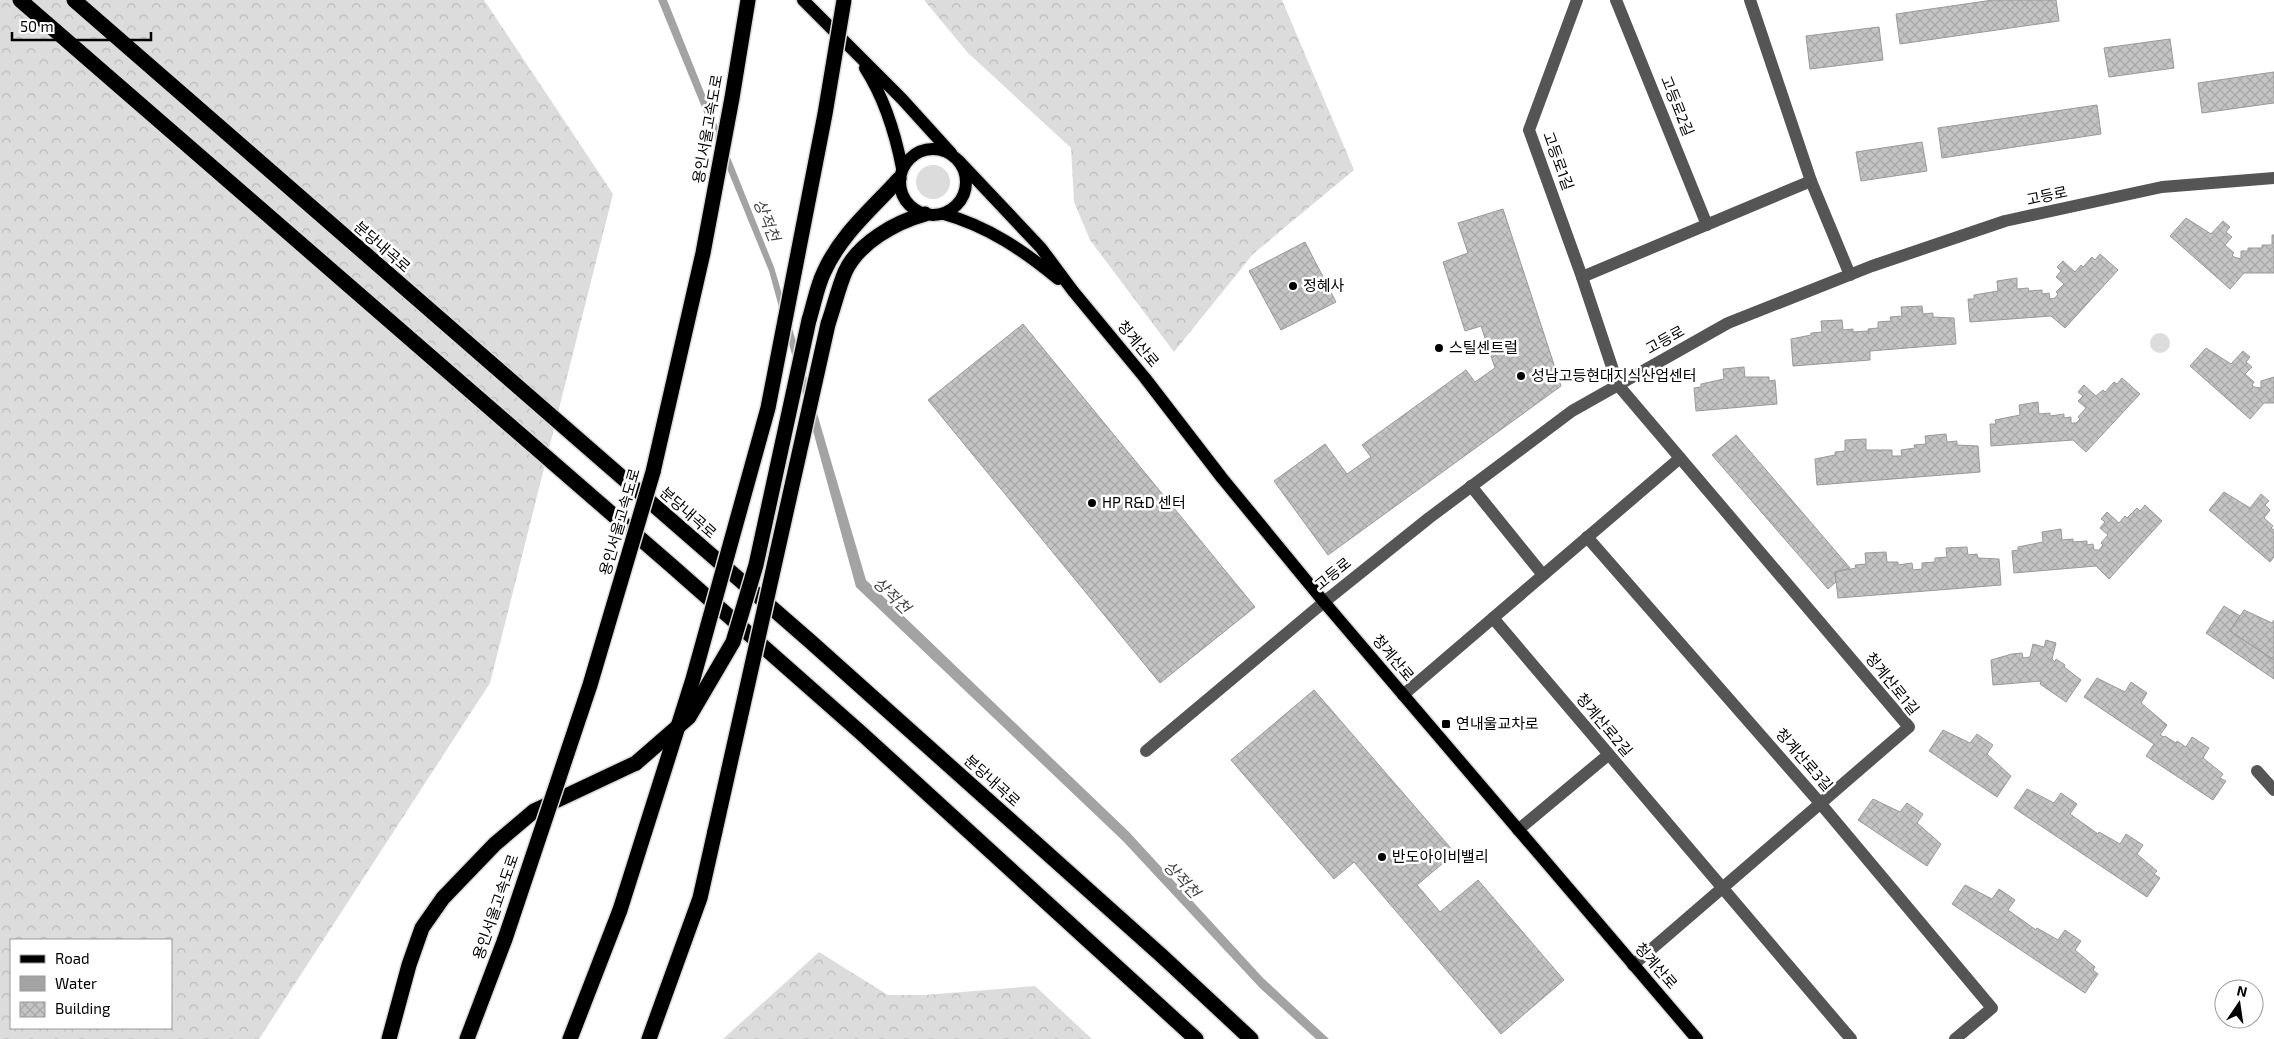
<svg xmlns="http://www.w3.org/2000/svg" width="2274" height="1039" viewBox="0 0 2274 1039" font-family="'Exo 2','Noto Sans KR',sans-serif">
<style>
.grass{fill:#dcdcdc}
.forest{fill:url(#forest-crowns);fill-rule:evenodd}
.water{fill:#a3a3a3}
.building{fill:url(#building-cross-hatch);stroke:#999}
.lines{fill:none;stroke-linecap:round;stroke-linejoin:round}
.major-casing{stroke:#dbdbdb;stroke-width:15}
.highway-casing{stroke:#dbdbdb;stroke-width:18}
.minor{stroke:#555;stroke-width:12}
.major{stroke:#000;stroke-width:12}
.highway{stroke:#000;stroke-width:15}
.highway-bridge-casing{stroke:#dbdbdb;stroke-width:18;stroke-linecap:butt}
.highway-bridge{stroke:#000;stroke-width:15}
.poi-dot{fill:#000;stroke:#fff;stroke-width:2}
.labels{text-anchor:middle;stroke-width:5;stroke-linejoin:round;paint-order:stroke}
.street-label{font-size:15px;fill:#000;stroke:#fff}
.poi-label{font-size:15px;fill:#000;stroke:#fff;text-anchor:start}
.water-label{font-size:16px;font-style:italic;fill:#444;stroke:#fff}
</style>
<defs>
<pattern id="forest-crowns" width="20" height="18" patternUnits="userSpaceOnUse" patternTransform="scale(1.25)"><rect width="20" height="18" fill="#dcdcdc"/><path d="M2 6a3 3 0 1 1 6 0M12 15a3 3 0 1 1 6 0" fill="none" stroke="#bbb"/></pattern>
<pattern id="building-cross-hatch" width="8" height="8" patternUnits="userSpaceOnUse" patternTransform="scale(1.25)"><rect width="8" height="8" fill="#c4c4c4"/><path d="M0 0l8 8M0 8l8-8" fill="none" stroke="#a7a7a7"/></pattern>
</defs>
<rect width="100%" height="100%" fill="#fff"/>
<g class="grass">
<circle cx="933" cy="182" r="17"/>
<circle cx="2160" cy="343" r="10"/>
</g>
<g class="forest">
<path d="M 0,0 L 484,0 L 613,194 L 490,683 L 259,1039 L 0,1039 ZM 11,940 L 171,940 L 171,1028 L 11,1028 Z"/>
<path d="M 924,0 L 1282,0 L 1354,170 L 1253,254 L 1174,352 L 1090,240 L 1074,202 L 1071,148 L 968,53 Z"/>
<path d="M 819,952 L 888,995 L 925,995 L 1035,986 L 1092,1039 L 723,1039 Z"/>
</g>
<path class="water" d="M 658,0 L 667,0 L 774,267 L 866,580 L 1129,832 L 1263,978 L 1329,1039 L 1316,1039 L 1260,988 L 1123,841 L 856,587 L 769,271 Z"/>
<g class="building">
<path d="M 1993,0 L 2056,0 L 2059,21 L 1900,44 L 1896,14 Z"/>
<path d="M 1879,27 L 1883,60 L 1810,69 L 1806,36 Z"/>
<path d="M 2170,39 L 2174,68 L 2109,77 L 2104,48 Z"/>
<path d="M 2274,72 L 2274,103 L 2202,113 L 2198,83 Z"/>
<path d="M 2097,105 L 2101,134 L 1942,158 L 1938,128 Z"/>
<path d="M 1922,142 L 1927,171 L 1861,181 L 1856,152 Z"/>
<path d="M 1503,209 L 1561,386 L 1328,555 L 1274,481 L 1325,444 L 1347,474 L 1371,457 L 1362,445 L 1466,370 L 1475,382 L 1495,368 L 1481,326 L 1465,331 L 1443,262 L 1468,253 L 1458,223 Z"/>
<path d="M 2186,218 L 2211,234 L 2223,221 L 2230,227 L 2226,232 L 2232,237 L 2225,245 L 2234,253 L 2232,255 L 2234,257 L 2241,259 L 2241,251 L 2248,251 L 2248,248 L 2262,248 L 2262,245 L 2272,245 L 2272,235 L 2274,235 L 2274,273 L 2244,273 L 2230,289 L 2170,236 Z"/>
<path d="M 1305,242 L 1336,302 L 1281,330 L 1249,271 Z"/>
<path d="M 2100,254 L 2118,270 L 2065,328 L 2051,316 L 1970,322 L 1968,299 L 1974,299 L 1974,295 L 1998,291 L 1997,281 L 2017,278 L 2017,289 L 2028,288 L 2029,291 L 2042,290 L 2042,294 L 2049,293 L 2050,299 L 2055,298 L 2058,294 L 2056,292 L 2064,284 L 2056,277 L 2061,271 L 2057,267 L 2063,261 L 2075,272 L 2081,265 L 2083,267 L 2092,257 L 2095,260 Z"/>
<path d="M 1922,306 L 1923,314 L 1933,313 L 1933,317 L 1954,318 L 1956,344 L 1870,351 L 1870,360 L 1793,366 L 1791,339 L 1811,335 L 1811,333 L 1822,332 L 1821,321 L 1842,320 L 1843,330 L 1853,329 L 1853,332 L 1868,331 L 1869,334 L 1868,329 L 1878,328 L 1878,322 L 1891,321 L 1890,317 L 1902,316 L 1901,307 Z"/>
<path d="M 1023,324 L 1255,607 L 1160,683 L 928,400 Z"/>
<path d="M 2206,348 L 2231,364 L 2243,351 L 2250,357 L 2246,362 L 2252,367 L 2245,374 L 2254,382 L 2252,385 L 2254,387 L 2261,388 L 2261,381 L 2274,377 L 2274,403 L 2264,403 L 2250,419 L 2190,366 Z"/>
<path d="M 1744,367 L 1745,377 L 1769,377 L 1769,381 L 1775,380 L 1777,404 L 1696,411 L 1694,388 L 1701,387 L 1701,384 L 1724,379 L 1723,369 Z"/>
<path d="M 2122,378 L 2140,394 L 2086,452 L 2073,440 L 1991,446 L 1990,424 L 1996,424 L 1995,420 L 2020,415 L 2019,405 L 2038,402 L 2039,414 L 2050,413 L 2050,416 L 2064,414 L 2064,418 L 2071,417 L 2071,423 L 2076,423 L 2080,419 L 2078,417 L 2086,408 L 2078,401 L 2083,396 L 2078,392 L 2084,385 L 2096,396 L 2103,390 L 2105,392 L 2114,382 L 2117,384 Z"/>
<path d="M 1946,434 L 1947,442 L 1957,441 L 1957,445 L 1978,446 L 1980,472 L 1817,485 L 1815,459 L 1835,455 L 1835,452 L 1845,451 L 1845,440 L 1866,439 L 1866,450 L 1892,450 L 1892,456 L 1902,456 L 1901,450 L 1915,448 L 1914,445 L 1926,444 L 1925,436 Z"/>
<path d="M 1736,435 L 1850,568 L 1835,572 L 1836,582 L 1828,589 L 1712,455 Z"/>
<path d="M 2224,492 L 2250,508 L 2261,494 L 2269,501 L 2265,505 L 2270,510 L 2264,518 L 2273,526 L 2271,528 L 2274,530 L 2274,557 L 2270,562 L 2209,510 Z"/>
<path d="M 2145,505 L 2162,521 L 2109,579 L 2096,566 L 2014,573 L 2012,551 L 2018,550 L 2018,547 L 2043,542 L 2042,532 L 2061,529 L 2062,540 L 2073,539 L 2073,542 L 2087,541 L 2087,545 L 2093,544 L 2094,550 L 2099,550 L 2103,545 L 2101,543 L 2108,535 L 2100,528 L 2105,522 L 2101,519 L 2107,512 L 2119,523 L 2125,516 L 2127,518 L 2137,508 L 2140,511 Z"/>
<path d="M 1967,547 L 1968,555 L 1977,554 L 1978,558 L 1999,559 L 2001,585 L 1838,598 L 1835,572 L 1856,568 L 1855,565 L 1866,564 L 1865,553 L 1886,552 L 1887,562 L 1898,562 L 1898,565 L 1912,563 L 1913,570 L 1922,569 L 1922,563 L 1935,562 L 1935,558 L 1947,557 L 1946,548 Z"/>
<path d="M 2224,606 L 2240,616 L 2230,631 L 2274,660 L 2274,679 L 2206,633 Z"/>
<path d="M 2244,610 L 2272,623 L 2274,620 L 2274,660 L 2230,631 Z"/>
<path d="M 2046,640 L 2056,643 L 2052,659 L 2055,662 L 2056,659 L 2065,665 L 2064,667 L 2081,680 L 2066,702 L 2040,684 L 2041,681 L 1993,685 L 1991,660 L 2012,654 L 2022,653 L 2023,658 L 2030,657 L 2033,644 L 2044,647 Z"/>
<path d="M 2097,678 L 2125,692 L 2131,682 L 2147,693 L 2141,703 L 2167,725 L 2160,735 L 2164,737 L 2165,736 L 2176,743 L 2177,741 L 2186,747 L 2192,737 L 2209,748 L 2203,758 L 2223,774 L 2220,778 L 2226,781 L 2213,800 L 2146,756 L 2154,744 L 2084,697 Z"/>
<path d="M 1314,690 L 1455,853 L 1417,885 L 1440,912 L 1478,880 L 1564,980 L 1501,1034 L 1354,862 L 1334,879 L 1231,760 Z"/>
<path d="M 1943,730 L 1970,743 L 1977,734 L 1993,745 L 1987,754 L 2011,776 L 1997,797 L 1929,751 Z"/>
<path d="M 2027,789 L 2054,803 L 2061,793 L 2077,804 L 2070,814 L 2098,834 L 2099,832 L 2120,844 L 2126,834 L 2143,845 L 2137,854 L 2157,871 L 2154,874 L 2160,878 L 2147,897 L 2014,808 Z"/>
<path d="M 1873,799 L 1900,812 L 1907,803 L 1923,814 L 1917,823 L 1941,844 L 1927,866 L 1858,820 Z"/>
<path d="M 1965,885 L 1992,899 L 1999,889 L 2015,900 L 2008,910 L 2036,930 L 2037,928 L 2058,940 L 2065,930 L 2081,941 L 2075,950 L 2095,967 L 2093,970 L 2098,974 L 2085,993 L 1952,904 Z"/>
</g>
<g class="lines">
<g class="major-casing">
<g id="major">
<path d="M 803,0 L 902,99 L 951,153"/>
<path d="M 865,68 C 885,99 895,132 902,168"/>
<circle cx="933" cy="182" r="33"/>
<path d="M 959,161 L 1041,248 L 1073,291 L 1145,378 L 1222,478 L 1324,602 L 1697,1039"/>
<path d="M 944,214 C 987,226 1023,250 1058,279"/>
</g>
</g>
<g class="highway-casing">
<g id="highway">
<path d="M 20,0 L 673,567 L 860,732 L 1196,1039"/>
<path d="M 74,0 L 811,642 L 1162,956 L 1251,1039"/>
<path d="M 809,320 C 814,304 817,286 824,272 C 841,234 872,209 899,179"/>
<path d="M 828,324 C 834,307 838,289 845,272 C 858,243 896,222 925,214"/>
<path d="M 653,472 L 703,253 L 732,98 L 748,0"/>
<path d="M 389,1039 L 409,965 L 422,928 L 443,898 L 495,844 L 534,811 L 636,763"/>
<path d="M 467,1039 L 505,939"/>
<path d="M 570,1039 L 620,910"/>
<path d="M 649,1039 L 700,898 L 715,831"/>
</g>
</g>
<g class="minor">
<path d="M 1577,0 L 1529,130 L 1582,277 L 1618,385 L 1909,727 L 1633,965"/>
<path d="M 1616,0 L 1707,225"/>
<path d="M 1811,181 L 1850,275"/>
<path d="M 1582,277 L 1811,181 L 1750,0"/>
<path d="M 1680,458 L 1493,618 L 1851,1039"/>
<path d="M 1471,486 L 1543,575"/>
<path d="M 1587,537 L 1820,803 L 1992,1008 L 1955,1039"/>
<path d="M 1403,695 L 1493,618"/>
<path d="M 1146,751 L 1324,602 L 1429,518 L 1572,411 L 1728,323 L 1872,266 L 2005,221 L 2162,187 L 2274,178"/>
<path d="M 2257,771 L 2274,790"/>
<path d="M 1518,830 L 1608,755"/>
</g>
<use href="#major" class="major"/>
<use href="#highway" class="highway"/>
<g class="highway-bridge-casing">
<g id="highway-bridge">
<path d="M 636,763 L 689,717 L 733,642 L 756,565 L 809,320"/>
<path d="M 715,831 L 828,324"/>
<path d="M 620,910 L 693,679 L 768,408 L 825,114 L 844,0"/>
<path d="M 505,939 L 590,685 L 653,472"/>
</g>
</g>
<use href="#highway-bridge" class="highway-bridge"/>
</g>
<g class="poi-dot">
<circle cx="1293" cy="286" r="5"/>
<circle cx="1439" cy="348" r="5"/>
<circle cx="1521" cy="376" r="5"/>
<circle cx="1092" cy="503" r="5"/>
<rect x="1441" y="719" width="10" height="10" rx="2.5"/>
<circle cx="1382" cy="857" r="5"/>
</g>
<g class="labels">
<g class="street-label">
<text transform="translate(1677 106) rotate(68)" y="5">고등로2길</text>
<text transform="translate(708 129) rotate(-80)" y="5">용인서울고속도로</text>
<text transform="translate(1558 161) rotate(70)" y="5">고등로1길</text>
<text transform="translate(2047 196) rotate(-12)" y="5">고등로</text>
<text transform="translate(382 247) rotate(41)" y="5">분당내곡로</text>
<text transform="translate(1665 340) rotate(-29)" y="5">고등로</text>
<text transform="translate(1138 344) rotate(50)" y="5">청계산로</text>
<text transform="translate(688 513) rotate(41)" y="5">분당내곡로</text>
<text transform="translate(620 522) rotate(-74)" y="5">용인서울고속도로</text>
<text transform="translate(1333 574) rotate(-39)" y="5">고등로</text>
<text transform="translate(1393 658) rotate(50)" y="5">청계산로</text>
<text transform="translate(1892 684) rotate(51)" y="5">청계산로1길</text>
<text transform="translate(1604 725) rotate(50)" y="5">청계산로2길</text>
<text transform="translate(1804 760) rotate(49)" y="5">청계산로3길</text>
<text transform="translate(992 781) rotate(42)" y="5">분당내곡로</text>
<text transform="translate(496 907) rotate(-71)" y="5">용인서울고속도로</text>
<text transform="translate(1656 966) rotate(49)" y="5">청계산로</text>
</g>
<g class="poi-label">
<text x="1303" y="291">정혜사</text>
<text x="1449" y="353">스틸센트럴</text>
<text x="1531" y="381">성남고등현대지식산업센터</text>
<text x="1102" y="508">HP R&amp;D 센터</text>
<text x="1456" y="729">연내울교차로</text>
<text x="1392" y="862">반도아이비밸리</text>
</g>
<g class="water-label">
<text transform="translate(767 220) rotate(68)" y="6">상적천</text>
<text transform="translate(892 595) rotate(44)" y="6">상적천</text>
<text transform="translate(1182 879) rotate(47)" y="6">상적천</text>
</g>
</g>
<rect x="10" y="939" width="162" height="90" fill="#ffffff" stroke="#999999"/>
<rect x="20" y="955" width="25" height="8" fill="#000000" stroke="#999999"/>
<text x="55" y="964" font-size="15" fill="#000000">Road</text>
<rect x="20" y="976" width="25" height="15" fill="#a3a3a3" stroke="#999999"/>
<text x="55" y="989" font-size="15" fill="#000000">Water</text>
<rect x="20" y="1002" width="25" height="15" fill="url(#building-cross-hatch)" stroke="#999999"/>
<text x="55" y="1014" font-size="15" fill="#000000">Building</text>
<g transform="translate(2239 1004) rotate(13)"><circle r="24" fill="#ffffff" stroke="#999999"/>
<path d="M0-4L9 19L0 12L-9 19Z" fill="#000000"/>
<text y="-8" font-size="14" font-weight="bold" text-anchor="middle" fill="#000000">N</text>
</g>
<path d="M12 32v8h139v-8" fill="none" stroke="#000000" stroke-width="2.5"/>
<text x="20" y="32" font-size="15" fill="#000000" stroke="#ffffff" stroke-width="4" paint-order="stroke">50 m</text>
</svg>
